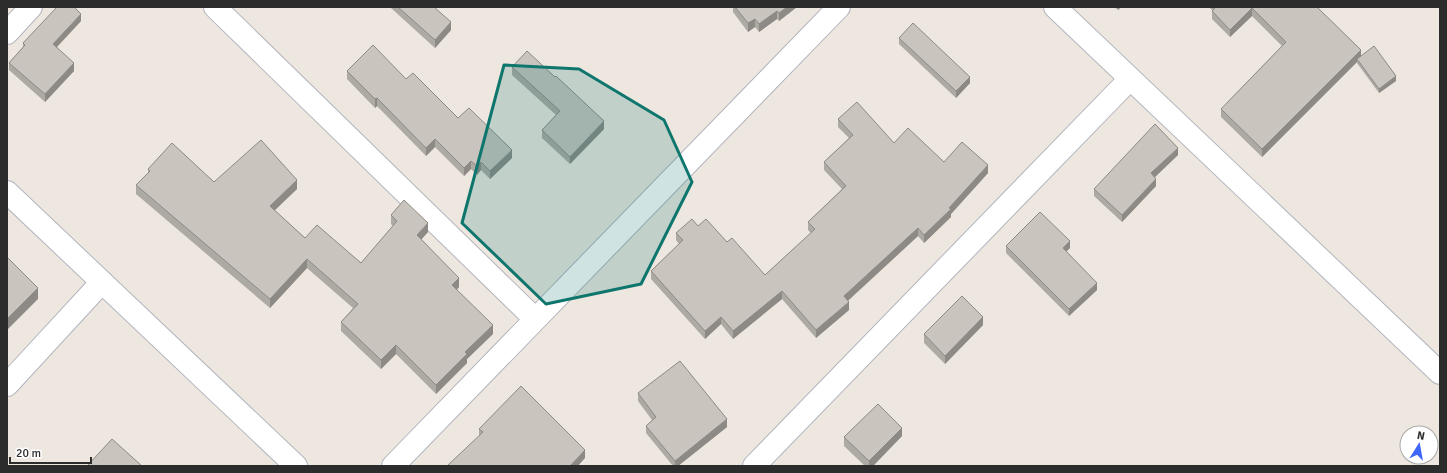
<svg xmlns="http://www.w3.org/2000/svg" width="1447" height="473" viewBox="0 0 1447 473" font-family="Signika,sans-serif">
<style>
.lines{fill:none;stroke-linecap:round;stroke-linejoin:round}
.street-casing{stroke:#b2b5bf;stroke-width:24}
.street{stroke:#fff;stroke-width:22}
.wall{fill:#ada9a3}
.shaded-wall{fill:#8d8985}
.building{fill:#c9c4be;stroke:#8d8985}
.marked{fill:#0f766e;fill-opacity:0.2;stroke:#0f766e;stroke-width:3;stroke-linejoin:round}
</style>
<rect width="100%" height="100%" fill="#eee7df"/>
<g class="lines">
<g class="street-casing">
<g id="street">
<path d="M 215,7 L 535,319"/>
<path d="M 1055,7 L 1440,373"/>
<path d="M 7,33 L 31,7"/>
<path d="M 7,192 L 296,466"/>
<path d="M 7,385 L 102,282"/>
<path d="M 393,466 L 839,7"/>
<path d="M 754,466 L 1130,79"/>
</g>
</g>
<use href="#street" class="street"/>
</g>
<g class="wall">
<path d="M 391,7 L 434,7 L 451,30 L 435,48 L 391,8 Z"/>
<path d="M 733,7 L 797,7 L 779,21 L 777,19 L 759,32 L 755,27 L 748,32 L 733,12 Z"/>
<path d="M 1114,7 L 1121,7 L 1118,10 Z"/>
<path d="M 1209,7 L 1317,7 L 1361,56 L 1396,81 L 1379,93 L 1357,63 L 1357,62 L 1262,157 L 1221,117 L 1221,109 L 1282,46 L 1252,16 L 1230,37 L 1212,19 L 1212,10 Z"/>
<path d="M 81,21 L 57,47 L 74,71 L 45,102 L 9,70 L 9,63 L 23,47 L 23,43 Z"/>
<path d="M 899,38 L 970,83 L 956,98 L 899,44 Z"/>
<path d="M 512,67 L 604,129 L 570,164 L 542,138 L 542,130 L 556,115 L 512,75 Z"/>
<path d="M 347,71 L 406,79 L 512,158 L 490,179 L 481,170 L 477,175 L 471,169 L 464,176 L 435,147 L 426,156 L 377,106 L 375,108 L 347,79 Z"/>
<path d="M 838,119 L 894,143 L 944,162 L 988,173 L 951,214 L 951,217 L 924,243 L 918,236 L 848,301 L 849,310 L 816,338 L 782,299 L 733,339 L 721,324 L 705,339 L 651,279 L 651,271 L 679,244 L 676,240 L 676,233 L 698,226 L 727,242 L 765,275 L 811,233 L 808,230 L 808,222 L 842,189 L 824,170 L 824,162 L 849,138 L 838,127 Z"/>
<path d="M 1178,155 L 1154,177 L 1156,186 L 1122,222 L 1094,196 L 1094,189 Z"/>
<path d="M 148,169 L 214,182 L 297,189 L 274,210 L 305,238 L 361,263 L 393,226 L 391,224 L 391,215 L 428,232 L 421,240 L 459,287 L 457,290 L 493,334 L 467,359 L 467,363 L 436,394 L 396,354 L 381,369 L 341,331 L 341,322 L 353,308 L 307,268 L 270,308 L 136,194 L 136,185 L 148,173 Z"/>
<path d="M 1006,246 L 1070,248 L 1066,251 L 1097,290 L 1069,316 L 1006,253 Z"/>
<path d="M 983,325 L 945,364 L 924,343 L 924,334 Z"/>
<path d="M 638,393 L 727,427 L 678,466 L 673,466 L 646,433 L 646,426 L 652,420 L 638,401 Z"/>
<path d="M 479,429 L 585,458 L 479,436 Z"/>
<path d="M 902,436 L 873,466 L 865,466 L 844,446 L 844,437 Z"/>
</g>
<g class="shaded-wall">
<path d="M 787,7 L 797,7 L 779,21 L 779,13 Z"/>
<path d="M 1118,7 L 1121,7 L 1118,10 Z"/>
<path d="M 1252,8 L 1252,16 L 1230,37 L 1230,30 Z"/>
<path d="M 777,11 L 777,19 L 759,32 L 759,24 Z"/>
<path d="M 81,14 L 81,21 L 53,51 L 53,44 Z"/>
<path d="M 755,19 L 755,27 L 748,32 L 748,23 Z"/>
<path d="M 451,22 L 451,30 L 435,48 L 435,40 Z"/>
<path d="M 1361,50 L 1361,58 L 1357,59 L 1357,62 L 1262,157 L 1262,149 Z"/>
<path d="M 74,63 L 74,71 L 45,102 L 45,94 Z"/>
<path d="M 1396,76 L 1396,81 L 1379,93 L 1379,89 Z"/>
<path d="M 970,77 L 970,83 L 956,98 L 956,91 Z"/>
<path d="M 377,98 L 377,106 L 375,108 L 375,99 Z"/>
<path d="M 604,121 L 604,129 L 570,164 L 570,157 Z"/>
<path d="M 435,139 L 435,147 L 426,156 L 426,148 Z"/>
<path d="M 1178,148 L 1178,155 L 1151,181 L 1151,173 Z"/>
<path d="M 512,150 L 512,158 L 490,179 L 490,171 Z"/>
<path d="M 471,161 L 471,169 L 464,176 L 464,168 Z"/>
<path d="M 481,162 L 481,170 L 477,175 L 477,166 Z"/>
<path d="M 988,165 L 988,173 L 951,214 L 951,217 L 924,243 L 924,235 Z"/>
<path d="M 1156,179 L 1156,186 L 1122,222 L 1122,215 Z"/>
<path d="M 297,180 L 297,189 L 270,215 L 270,206 Z"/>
<path d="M 428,223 L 428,232 L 417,244 L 417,235 Z"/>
<path d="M 918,228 L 918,236 L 844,304 L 844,296 Z"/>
<path d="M 1070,241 L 1070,248 L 1063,255 L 1063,248 Z"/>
<path d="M 307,259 L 307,268 L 270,308 L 270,299 Z"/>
<path d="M 459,278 L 459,287 L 452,294 L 452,285 Z"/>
<path d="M 1097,283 L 1097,290 L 1069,316 L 1069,309 Z"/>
<path d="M 38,288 L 38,299 L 7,330 L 7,319 Z"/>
<path d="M 782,291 L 782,299 L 733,339 L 733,331 Z"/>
<path d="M 849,302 L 849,310 L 816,338 L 816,330 Z"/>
<path d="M 721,317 L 721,324 L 705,339 L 705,331 Z"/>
<path d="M 983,317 L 983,325 L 945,364 L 945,356 Z"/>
<path d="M 493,325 L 493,334 L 467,359 L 467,363 L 436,394 L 436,385 L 465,352 Z"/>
<path d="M 396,345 L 396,354 L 381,369 L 381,360 Z"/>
<path d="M 727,419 L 727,427 L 678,466 L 675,466 L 675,461 Z"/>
<path d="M 902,428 L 902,436 L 873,466 L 869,466 L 869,461 Z"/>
<path d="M 585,450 L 585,458 L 578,466 L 570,466 Z"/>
</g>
<g class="building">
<path d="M 57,7 L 74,7 L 81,14 L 53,44 L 74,63 L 45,94 L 9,63 L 25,45 L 23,43 Z"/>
<path d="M 398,7 L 434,7 L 451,22 L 435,40 Z"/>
<path d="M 735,7 L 787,7 L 779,13 L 777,11 L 759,24 L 755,19 L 748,23 Z"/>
<path d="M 1216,7 L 1317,7 L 1361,50 L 1262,149 L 1221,109 L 1286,42 L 1252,8 L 1230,30 L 1212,11 Z"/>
<path d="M 913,23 L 970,77 L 956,91 L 899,38 Z"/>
<path d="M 373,45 L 406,79 L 413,73 L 458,118 L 469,108 L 512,150 L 490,171 L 481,162 L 477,166 L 471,161 L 464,168 L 435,139 L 426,148 L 377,98 L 375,99 L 347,71 Z"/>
<path d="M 1374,46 L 1396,76 L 1379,89 L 1357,59 Z"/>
<path d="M 527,51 L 555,77 L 556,76 L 604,121 L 570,157 L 542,130 L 560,111 L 512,67 Z"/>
<path d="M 857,102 L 894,143 L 908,128 L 944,162 L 962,142 L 988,165 L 949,208 L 951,209 L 924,235 L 918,228 L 844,296 L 849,302 L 816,330 L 782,291 L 733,331 L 721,317 L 705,331 L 651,271 L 683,240 L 676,233 L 692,219 L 698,226 L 706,219 L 727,242 L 732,238 L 765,275 L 815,229 L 808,222 L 846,186 L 824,162 L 853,135 L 838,119 Z"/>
<path d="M 1155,124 L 1178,148 L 1151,173 L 1156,179 L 1122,215 L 1094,189 Z"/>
<path d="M 261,140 L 297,180 L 270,206 L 305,238 L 317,225 L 361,263 L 397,221 L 391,215 L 404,200 L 428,223 L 417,235 L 459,278 L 452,285 L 493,325 L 465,352 L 467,354 L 436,385 L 396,345 L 381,360 L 341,322 L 358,304 L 307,259 L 270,299 L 136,185 L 150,171 L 148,169 L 172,143 L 214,182 Z"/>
<path d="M 1040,212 L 1070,241 L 1063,248 L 1097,283 L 1069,309 L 1006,246 Z"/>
<path d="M 7,257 L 38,288 L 7,319 Z"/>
<path d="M 962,296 L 983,317 L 945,356 L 924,334 Z"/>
<path d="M 680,361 L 727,419 L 675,461 L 646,426 L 656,417 L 638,393 Z"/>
<path d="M 521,386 L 585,450 L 570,466 L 447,466 L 483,432 L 479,429 Z"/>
<path d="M 878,404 L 902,428 L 869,461 L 844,437 Z"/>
<path d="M 112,439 L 142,466 L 87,466 Z"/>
</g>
<path class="marked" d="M 504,65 L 579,69 L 664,120 L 692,182 L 641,284 L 546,304 L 462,223 Z"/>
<rect width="1447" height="473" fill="none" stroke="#2c2c2c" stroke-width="16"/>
<g transform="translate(1419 445) rotate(11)"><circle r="19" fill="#ffffff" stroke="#ababab"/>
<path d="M0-3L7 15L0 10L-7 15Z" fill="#3f66fa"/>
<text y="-6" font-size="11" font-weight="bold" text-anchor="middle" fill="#2c2c2c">N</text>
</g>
<path d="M10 457v6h81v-6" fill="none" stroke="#2c2c2c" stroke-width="2"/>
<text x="16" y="457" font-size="12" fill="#2c2c2c" stroke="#ffffff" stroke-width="3" paint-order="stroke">20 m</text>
</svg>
